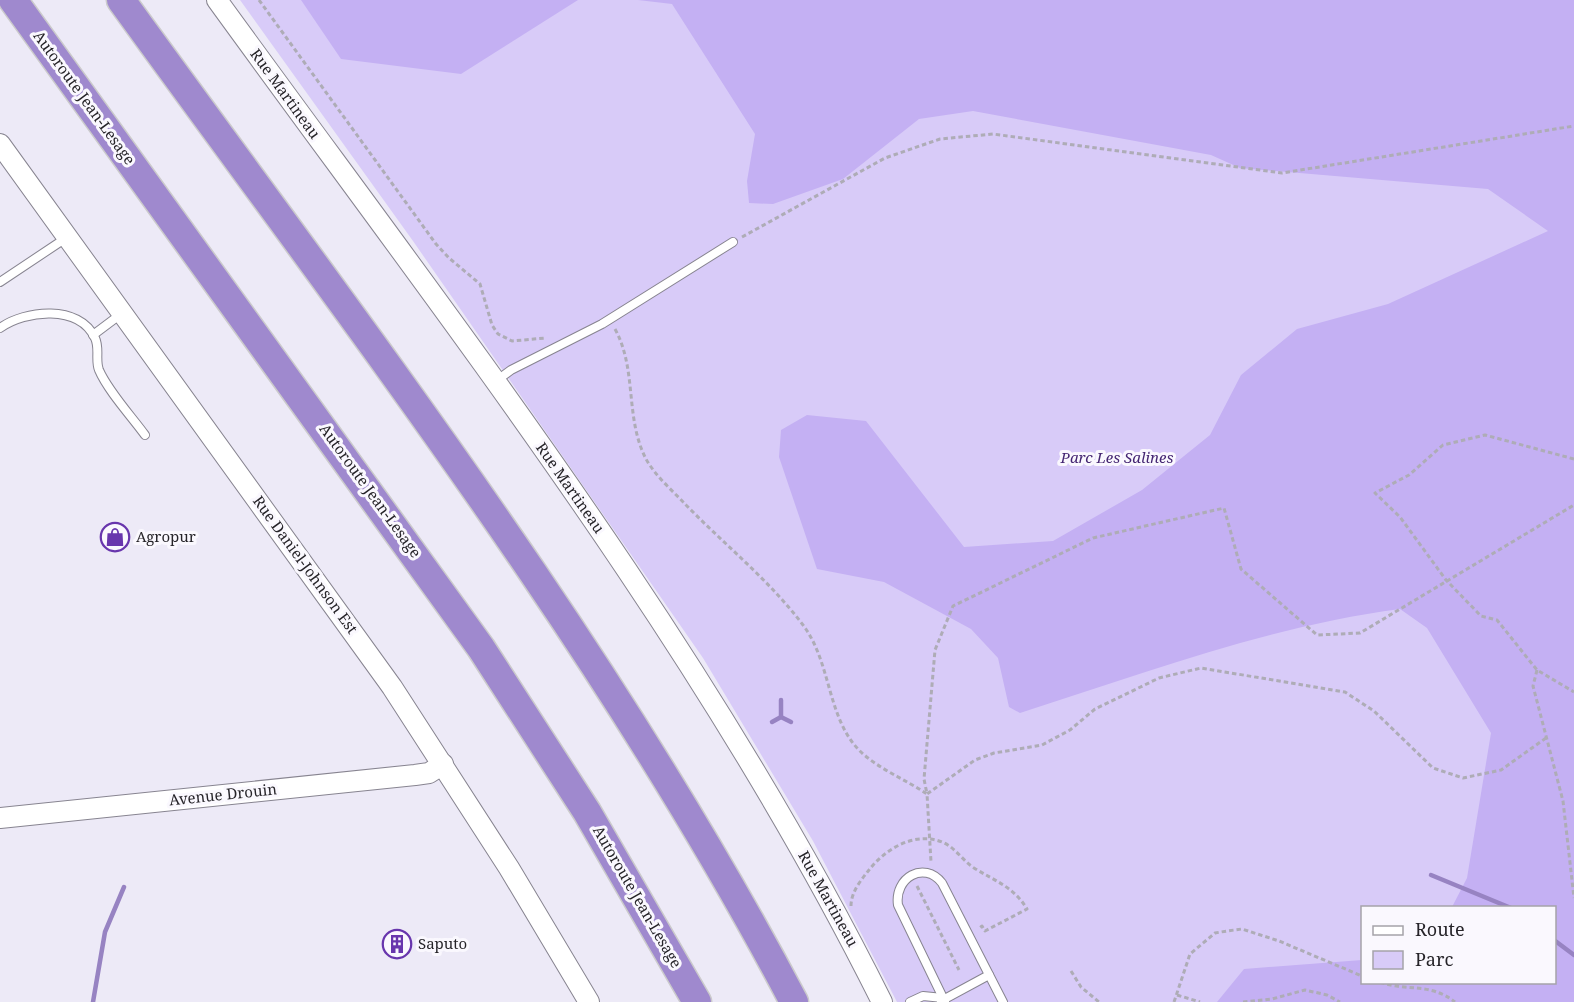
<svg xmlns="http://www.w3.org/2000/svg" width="1574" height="1002" viewBox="0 0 1574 1002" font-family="'Noto Serif',serif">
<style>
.green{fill:#d8cbf8;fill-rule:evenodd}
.forest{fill:#c4b0f3}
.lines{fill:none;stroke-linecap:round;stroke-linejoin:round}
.stream{stroke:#9783c2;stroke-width:4.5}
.service-casing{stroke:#878490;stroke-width:10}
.tertiary-casing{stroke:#878490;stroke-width:22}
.motorway-casing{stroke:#cbcacc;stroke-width:31}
.path{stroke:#aeacb6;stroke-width:3;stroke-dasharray:4.5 3;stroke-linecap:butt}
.service{stroke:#fff;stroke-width:8}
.tertiary{stroke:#fff;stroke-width:20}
.motorway{stroke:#9f89ce;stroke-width:28}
.labels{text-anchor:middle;stroke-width:6;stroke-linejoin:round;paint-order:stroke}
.street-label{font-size:15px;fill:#262429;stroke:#faf8fe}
.park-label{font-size:15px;font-style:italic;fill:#442572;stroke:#faf8fe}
.poi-label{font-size:15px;fill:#262429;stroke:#faf8fe;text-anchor:start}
</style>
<rect width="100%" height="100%" fill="#edeaf7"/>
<path class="green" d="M 240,0 L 1574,0 L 1574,1002 L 897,1002 L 813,841 L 703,658 L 413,241 ZM 1362,908 L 1554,908 L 1554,982 L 1362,982 Z"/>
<g class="forest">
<path d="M 301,0 L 578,0 L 461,74 L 341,59 Z"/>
<path d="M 638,0 L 1574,0 L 1574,1002 L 1217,1002 L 1244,969 L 1362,960 L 1362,982 L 1554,982 L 1554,908 L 1452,907 L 1467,878 L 1491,733 L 1427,628 L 1400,609 C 1270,626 1145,673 1020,713 L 1009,707 L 998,658 L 971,629 L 884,582 L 817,569 L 779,457 L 781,430 L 807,415 L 866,421 L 964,547 L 1053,541 L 1142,490 L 1210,435 L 1241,375 L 1297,329 L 1388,304 L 1548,231 L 1488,189 L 1240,168 L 1211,155 L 973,111 L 919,119 L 843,179 L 773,204 L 749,203 L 747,181 L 755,134 L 672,4 Z"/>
</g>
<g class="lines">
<g class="stream">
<path d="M 781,700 L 781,717 L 791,722"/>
<path d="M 772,722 L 781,717"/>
<path d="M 1431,875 L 1511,908"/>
<path d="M 1554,940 L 1574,955"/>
<path d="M 93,1002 L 105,932 L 124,887"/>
</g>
<g class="service-casing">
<g id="service">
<path d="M 0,282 L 66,238"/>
<path d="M 0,328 C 25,310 79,304 95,338 C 100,348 95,360 99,370 C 108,391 132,417 145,435"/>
<path d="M 93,335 L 121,314"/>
<path d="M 496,381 L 511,370 L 602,324 L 733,242"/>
<path d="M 941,1001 L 989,975"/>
<path d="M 910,1002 L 923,996 L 943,998"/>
<path d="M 945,1002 L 898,905 C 894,878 924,860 942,883 L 1003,1002"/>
</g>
</g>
<g class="tertiary-casing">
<g id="tertiary">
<path d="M 217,0 C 452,324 703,642 882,1002"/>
<path d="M 0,144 L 392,687 L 509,868 L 589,1002"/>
<path d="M 0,818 L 415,775 L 429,773 L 443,764"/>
</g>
</g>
<g class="motorway-casing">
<g id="motorway">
<path d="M 13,0 L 481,648 L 587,812 L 697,1002"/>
<path d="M 121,0 C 357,326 606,645 794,1002"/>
</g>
</g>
<g class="path">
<path d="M 259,0 L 436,244 L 449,258 L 480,284 L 492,325 L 498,334 L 512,341 L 546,338"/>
<path d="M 742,237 L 885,158 L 940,139 L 993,134 L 1282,173 L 1574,126"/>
<path d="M 615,329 C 637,369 625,416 645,457 C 654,475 672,490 686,505 C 725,545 770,581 803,625 C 831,662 827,716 858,749 C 876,768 905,779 927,794 L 931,862"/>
<path d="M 1574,459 L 1485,435 L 1443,445 L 1409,475 L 1375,493 L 1400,517 L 1446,580 L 1481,616 L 1497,620 L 1537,670 L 1574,692"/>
<path d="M 1537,670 L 1533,686 L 1563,801 L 1574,898"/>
<path d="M 1546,738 L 1501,770 L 1463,778 L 1433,768 L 1374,711 L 1345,692 L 1201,668 L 1159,678 L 1095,709 L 1070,730 L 1042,745 L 994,753 L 975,760 L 927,794 L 924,779 L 935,650 L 953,606 L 1093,538 L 1224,508 L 1241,569 L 1317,635 L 1360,633 L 1574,505"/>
<path d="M 917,886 L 959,970"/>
<path d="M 851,906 C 851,892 861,880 869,870 C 885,849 915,831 942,842 C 955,847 962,860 974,868 C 995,881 1014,887 1027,909 L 985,931 L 982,926 L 978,929"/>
<path d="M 1071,971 L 1081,987 L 1099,1002"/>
<path d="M 1380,982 C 1408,992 1429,982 1455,1002"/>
<path d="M 1177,995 L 1200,1002"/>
<path d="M 1174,1002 L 1190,954 L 1215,933 L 1227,931 L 1242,929 L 1279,941 L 1362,976"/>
<path d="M 1243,1002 L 1272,999 L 1305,990 L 1327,995 L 1340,1002"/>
</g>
<use href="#service" class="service"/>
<use href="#tertiary" class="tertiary"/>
<use href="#motorway" class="motorway"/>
</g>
<defs>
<g id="shop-ring" transform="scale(1.5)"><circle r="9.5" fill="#faf8fe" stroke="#6836ad" stroke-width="1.5"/><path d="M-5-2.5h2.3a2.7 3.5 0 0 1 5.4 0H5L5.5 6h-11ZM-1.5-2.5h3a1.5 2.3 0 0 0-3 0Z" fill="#6836ad"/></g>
<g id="building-ring" transform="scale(1.5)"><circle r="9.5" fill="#faf8fe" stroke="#6836ad" stroke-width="1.5"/><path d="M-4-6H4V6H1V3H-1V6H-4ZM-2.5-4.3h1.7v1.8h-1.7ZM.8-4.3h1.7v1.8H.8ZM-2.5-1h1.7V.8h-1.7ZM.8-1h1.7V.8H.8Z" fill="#6836ad"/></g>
</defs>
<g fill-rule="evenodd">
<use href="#shop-ring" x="115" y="537"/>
<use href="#building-ring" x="397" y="944"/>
</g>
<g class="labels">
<g class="street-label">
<text transform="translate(285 94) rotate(54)" y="5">Rue Martineau</text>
<text transform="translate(84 98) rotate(54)" y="5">Autoroute Jean-Lesage</text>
<text transform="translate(570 488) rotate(55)" y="5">Rue Martineau</text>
<text transform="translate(370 491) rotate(54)" y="5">Autoroute Jean-Lesage</text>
<text transform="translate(305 565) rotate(54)" y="5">Rue Daniel-Johnson Est</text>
<text transform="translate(223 795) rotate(-6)" y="5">Avenue Drouin</text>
<text transform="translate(637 897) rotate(60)" y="5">Autoroute Jean-Lesage</text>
<text transform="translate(828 899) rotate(61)" y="5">Rue Martineau</text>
</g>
<g class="park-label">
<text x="1117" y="463">Parc Les Salines</text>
</g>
<g class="poi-label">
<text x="136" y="542">Agropur</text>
<text x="418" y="949">Saputo</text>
</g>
</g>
<rect x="1361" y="906" width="195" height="78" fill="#faf8fe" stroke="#a5a3a9" stroke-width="1.5"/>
<rect x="1373" y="926" width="30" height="9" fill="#ffffff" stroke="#a5a3a9" stroke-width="1.5"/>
<text x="1415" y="936" font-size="18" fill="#262429">Route</text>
<rect x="1373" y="951" width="30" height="18" fill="#d8cbf8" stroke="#a5a3a9" stroke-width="1.5"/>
<text x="1415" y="966" font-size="18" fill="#262429">Parc</text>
</svg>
